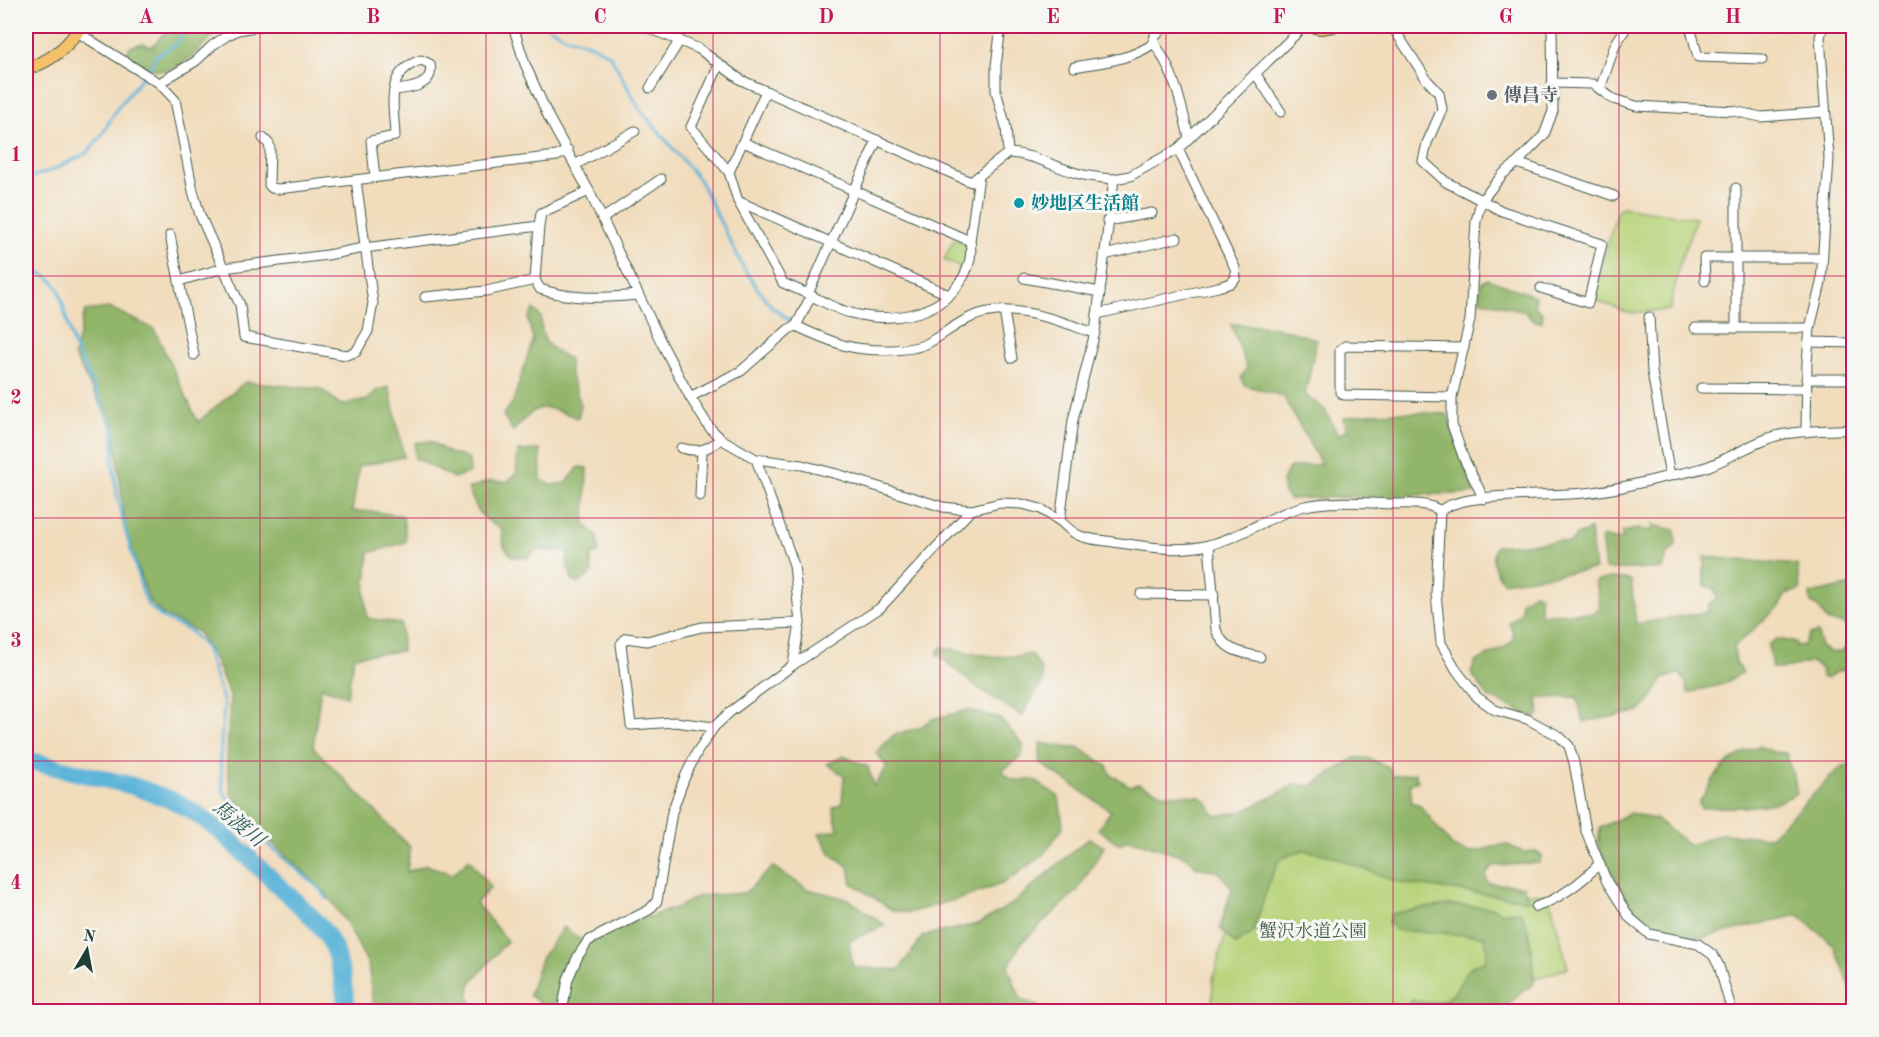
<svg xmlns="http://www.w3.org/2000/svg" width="1879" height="1037" viewBox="0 0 1879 1037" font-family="'Old Standard TT','Noto Serif JP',serif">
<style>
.green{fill:#b7d379;stroke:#6b8856;stroke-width:1.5}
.forest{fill:#91b569;stroke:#58794e;stroke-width:1.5}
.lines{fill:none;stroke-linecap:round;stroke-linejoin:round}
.stream{stroke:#5bb4d8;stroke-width:3}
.river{stroke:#5bb4d8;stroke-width:18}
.minor-casing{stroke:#3e5548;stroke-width:11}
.major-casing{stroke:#3e5548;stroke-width:14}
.minor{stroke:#fff;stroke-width:9}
.major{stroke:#f4c16a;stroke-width:12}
.grid{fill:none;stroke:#c2185b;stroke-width:1.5;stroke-opacity:0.55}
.worship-dot{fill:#6b7280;stroke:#f6f6f2;stroke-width:2}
.culture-dot{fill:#0f9aa8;stroke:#f6f6f2;stroke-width:2}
.labels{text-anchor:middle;stroke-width:6;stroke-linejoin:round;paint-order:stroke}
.worship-label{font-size:18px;font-weight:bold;fill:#5b616d;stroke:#f6f6f2;text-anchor:start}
.culture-label{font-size:18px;font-weight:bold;fill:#0d838f;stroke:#f6f6f2;text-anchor:start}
.park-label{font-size:18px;fill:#3d5b42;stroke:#f6f6f2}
.water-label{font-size:20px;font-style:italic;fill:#2e5b5d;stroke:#f6f6f2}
.neatline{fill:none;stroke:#c2185b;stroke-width:2}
.grid-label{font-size:20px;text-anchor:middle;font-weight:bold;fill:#c2185b}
</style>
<rect width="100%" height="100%" fill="#f6f6f2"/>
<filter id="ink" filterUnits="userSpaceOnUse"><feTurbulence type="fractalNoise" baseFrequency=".0167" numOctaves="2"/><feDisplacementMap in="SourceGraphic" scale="12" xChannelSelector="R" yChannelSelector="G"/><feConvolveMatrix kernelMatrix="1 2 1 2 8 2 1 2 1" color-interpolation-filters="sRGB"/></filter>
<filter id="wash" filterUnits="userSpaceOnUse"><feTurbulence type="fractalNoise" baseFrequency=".008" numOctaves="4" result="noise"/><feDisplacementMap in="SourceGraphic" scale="24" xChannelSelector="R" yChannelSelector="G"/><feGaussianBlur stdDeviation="1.35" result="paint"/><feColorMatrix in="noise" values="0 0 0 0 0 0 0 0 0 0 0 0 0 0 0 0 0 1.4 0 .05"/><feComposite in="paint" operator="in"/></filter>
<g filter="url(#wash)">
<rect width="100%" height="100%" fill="#f1dcbb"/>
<g class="green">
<path d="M 1622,207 L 1696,218 L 1680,262 L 1670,310 L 1629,313 L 1593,299 L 1617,210 Z"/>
<path d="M 954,239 L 964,243 L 967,248 L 963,269 L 944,260 Z"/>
<path d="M 1288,840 L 1403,878 L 1549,895 L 1568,968 L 1499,990 L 1495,1011 L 1212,1012 L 1213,979 L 1225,936 L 1252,859 Z"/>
</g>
<g class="forest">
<path d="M 175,26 L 222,26 C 206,42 179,78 152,69 C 143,66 135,60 126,55 L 130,47 L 142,43 L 152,47 L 164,33 L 170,33 Z"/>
<path d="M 1487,279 L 1535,296 L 1535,306 L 1543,314 L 1542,322 L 1532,320 L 1524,311 L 1480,300 L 1480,284 Z"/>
<path d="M 110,308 L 154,329 L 198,422 L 245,382 L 321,389 L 341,405 L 368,400 L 376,391 L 389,387 L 404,457 L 359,466 L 352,511 L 376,512 L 403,516 L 406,542 L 369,553 L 365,592 L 367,618 L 401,624 L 402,651 L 354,656 L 347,696 L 321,687 L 313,747 L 410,847 L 407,872 L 426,865 L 453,874 L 469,859 L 491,887 L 476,903 L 507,941 L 471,983 L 468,996 L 478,1011 L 374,1011 L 368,964 L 346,922 L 324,891 L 251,823 L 231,793 L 227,761 L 230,696 L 215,660 L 198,632 L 163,615 L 149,601 L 126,534 L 114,429 L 74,356 L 85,311 Z"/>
<path d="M 534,309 L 541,317 C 541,343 547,347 569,359 L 570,374 L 581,405 L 578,418 C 541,405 541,400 513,431 L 503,415 L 513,402 L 533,339 L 528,319 Z"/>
<path d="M 1231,324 L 1275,327 L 1317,339 L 1305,394 L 1325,410 L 1338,435 L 1347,430 L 1344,418 C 1378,410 1412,412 1447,414 L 1474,493 L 1289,499 L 1284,493 L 1282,482 L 1289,468 L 1321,464 L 1283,396 L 1244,385 L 1241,377 L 1247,369 Z"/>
<path d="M 430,441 L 449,453 L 461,456 L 469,460 L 470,472 L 454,478 L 415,458 L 415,443 Z"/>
<path d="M 540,450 L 541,480 L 551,485 L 566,483 L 579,467 L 587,468 L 585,525 L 597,536 L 599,551 L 591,556 L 592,573 L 579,584 L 573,581 L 568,567 L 567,551 L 536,550 L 527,558 L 512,557 L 504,546 L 501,528 C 478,518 478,510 468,489 L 490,481 L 507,482 L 516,474 L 518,451 Z"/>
<path d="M 1653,525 L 1675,530 L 1676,546 L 1668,553 L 1663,569 L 1605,569 L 1601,538 L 1608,537 L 1611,540 L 1623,539 L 1622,532 L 1638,529 L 1652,531 Z"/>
<path d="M 1590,530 L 1595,569 L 1503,582 C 1495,572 1489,559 1496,546 L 1561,541 L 1564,543 L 1571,543 L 1576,535 Z"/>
<path d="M 1704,557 L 1797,565 L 1800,590 L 1786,594 L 1779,606 L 1734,647 L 1736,663 L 1743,672 L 1724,684 L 1688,693 L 1685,681 L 1679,673 L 1663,679 L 1648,703 L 1638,712 L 1583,722 L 1577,697 L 1537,698 L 1539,713 L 1536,718 L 1488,697 L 1471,673 L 1475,662 L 1507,646 L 1513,640 L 1513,632 L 1509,623 L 1521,612 L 1521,602 L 1534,593 L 1540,595 L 1540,614 L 1577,613 L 1593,614 L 1600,607 L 1595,581 L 1611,578 L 1631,580 L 1636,624 L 1707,612 L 1709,604 L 1717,598 L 1715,589 L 1705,586 L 1703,568 L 1705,565 Z"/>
<path d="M 1853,585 L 1853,629 L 1840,623 L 1828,622 L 1818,607 L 1811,603 L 1810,594 Z"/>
<path d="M 1818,633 L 1821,647 L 1829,652 L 1842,652 L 1847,646 L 1853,644 L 1853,667 L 1834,673 L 1827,679 L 1822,677 L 1821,668 L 1810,662 L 1782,669 L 1772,668 L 1768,645 L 1777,639 L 1796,642 L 1797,646 L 1804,645 L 1810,634 Z"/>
<path d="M 941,647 C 972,653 1000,661 1031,654 L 1041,669 L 1043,681 L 1022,716 L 975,686 L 937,654 Z"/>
<path d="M 968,710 L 999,718 L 1023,744 L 1022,755 L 1002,771 L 1012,780 L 1034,780 L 1059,797 L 1063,827 L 1043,855 L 1004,883 L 966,897 L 908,913 L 892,910 L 852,883 L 849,867 L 831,854 L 819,833 L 838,830 L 833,808 L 842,803 L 844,776 L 827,764 L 844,756 L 868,767 L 874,786 L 887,767 L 876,752 L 895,734 L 919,728 L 932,719 Z"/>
<path d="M 1040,743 L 1071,748 L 1078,747 L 1107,766 L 1111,775 L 1130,786 L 1139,784 L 1164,794 L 1199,796 L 1208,803 L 1215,816 L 1242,812 L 1297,784 L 1311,786 L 1355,758 L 1367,758 L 1389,767 L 1393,776 L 1415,773 L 1418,781 L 1410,784 L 1412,803 L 1419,804 L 1453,847 L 1469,853 L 1505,844 L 1523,852 L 1535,851 L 1542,855 L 1539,863 L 1493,866 L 1486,875 L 1487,883 L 1523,886 L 1529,900 L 1400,883 L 1329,855 L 1303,850 L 1280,859 L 1269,882 L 1253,933 L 1235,944 L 1220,928 L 1232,888 L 1218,871 L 1197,867 L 1187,857 L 1129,839 L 1119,844 L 1098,829 L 1111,811 L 1040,763 Z"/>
<path d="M 1758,746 L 1774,752 L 1786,753 L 1795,781 L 1796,793 C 1771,811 1730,806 1701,808 L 1699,803 C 1717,771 1724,760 1758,746 Z"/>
<path d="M 1853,765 L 1853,994 L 1834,945 L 1798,915 L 1701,938 L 1643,923 L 1625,897 L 1598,846 L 1600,828 L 1630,813 L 1657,820 L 1690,845 L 1721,834 L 1770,837 L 1842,766 Z"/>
<path d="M 1089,838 L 1104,847 L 1077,891 L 1021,943 L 1008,968 L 1021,999 L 1048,1011 L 553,1012 L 529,995 L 541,959 L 563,927 L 581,940 L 678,907 L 699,896 L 745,893 L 773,867 L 807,889 L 848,899 L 885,925 L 849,941 L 853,967 L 899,970 L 923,936 L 978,924 L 1012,904 Z"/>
<path d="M 1453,905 L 1494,908 L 1501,913 L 1519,911 C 1531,922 1533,967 1534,984 L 1523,991 L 1501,1011 L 1404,1011 L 1411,1000 C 1469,1015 1451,966 1485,961 L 1487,948 L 1483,936 L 1396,930 L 1388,924 L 1391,914 C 1412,910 1431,906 1453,905 Z"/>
</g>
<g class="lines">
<g class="stream">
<path d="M 547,26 L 566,37 L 592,45 L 610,55 L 639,108 L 700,181 L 743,267 L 760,292 L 772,307 L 792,322"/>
<path d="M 26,178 L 48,172 L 87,153 L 102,135 L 116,110 L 154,62 L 154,57 L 177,44 L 187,26"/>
<path d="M 26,270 L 45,275 L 54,282 L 59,290 L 73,344 L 114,430 L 113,462 L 117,494 L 125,529 L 143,593 L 148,605 L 163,618 L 190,631 L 206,648 L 224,703 L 220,757 L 223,791 L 237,812 L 270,846 L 320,889 L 327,899"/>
</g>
<path class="river" d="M 26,760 L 133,786 L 172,800 L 197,814 L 221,832 L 309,914 L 326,934 L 333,946 L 342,975 L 347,1012"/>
</g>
</g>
<g filter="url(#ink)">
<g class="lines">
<g class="minor-casing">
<g id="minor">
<path d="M 513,26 L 525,64 L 549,118 L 589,191 L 662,344 L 690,397 L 709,427 L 721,439 L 756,459 L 802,465 L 837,474 L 943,507 L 971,510 L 1000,503 L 1022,504 L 1041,509 L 1060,521 L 1073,420 L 1095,332 L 1114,179 L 1130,176 L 1178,149 L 1304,26"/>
<path d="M 644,26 L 699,49 L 741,80 L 971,182 L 1008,153 C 1032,154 1053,166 1076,173 C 1088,177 1101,178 1114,179"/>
<path d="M 1001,26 L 996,66 L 996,91 L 1006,127 L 1008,153"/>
<path d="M 1166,26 L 1155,35 L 1154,43 C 1174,70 1182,106 1189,138"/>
<path d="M 1392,26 L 1427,80 L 1439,93 L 1442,109 L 1427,143 L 1423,161 L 1446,182 L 1502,211 L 1602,244 L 1588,303 L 1541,288"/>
<path d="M 1690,26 L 1698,57 L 1762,59"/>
<path d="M 77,32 L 159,83 L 175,100 L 193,191 L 200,215 L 240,305 L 244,337 L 346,355 L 356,352 L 368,331 L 373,303 L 356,180"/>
<path d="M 719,65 L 691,127 L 729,172 L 738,201 L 783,283 L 808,294"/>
<path d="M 1074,67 C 1101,62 1131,60 1154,43"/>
<path d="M 1255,73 L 1281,112"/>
<path d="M 159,83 L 196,61 L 213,45 L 228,35 L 238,30 L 261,26"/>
<path d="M 1552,83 L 1593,84 L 1613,99 L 1636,106 L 1734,111 L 1761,117 L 1825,112"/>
<path d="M 650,88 L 680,40"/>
<path d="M 1600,89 L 1615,45 L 1627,26"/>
<path d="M 263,138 L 269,144 L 270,149 L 269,185 L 272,188 L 278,189 L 557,156 L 568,150"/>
<path d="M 877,140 L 808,294 C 822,301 837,310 851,313 C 887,323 935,317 958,285 C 968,272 973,258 970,241 L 979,176"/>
<path d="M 743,142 L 970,241"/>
<path d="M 1517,163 L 1614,196"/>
<path d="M 575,165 L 635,131"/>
<path d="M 729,172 L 766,91"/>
<path d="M 375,177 L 371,141 L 395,136 C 394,105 384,72 421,60 L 430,64 C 435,86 409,89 394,90"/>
<path d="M 738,201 L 949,295"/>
<path d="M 602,219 L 661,179"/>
<path d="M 1107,221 L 1152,213"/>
<path d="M 539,226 L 535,280 L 540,289 C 572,300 605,298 638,295"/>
<path d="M 170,235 L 179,281"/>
<path d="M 1104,255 L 1177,238"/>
<path d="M 1024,278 L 1100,292"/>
<path d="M 1705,281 L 1704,258 L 1821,258"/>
<path d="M 425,297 L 486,291 L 535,280"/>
<path d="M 1004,311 L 1012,358"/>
<path d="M 1097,314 L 1218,287 L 1231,283 L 1236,278 L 1235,268 L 1178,149"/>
<path d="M 1649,317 L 1652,372 L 1670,476"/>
<path d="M 796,326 L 811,296"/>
<path d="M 1695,328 L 1810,328"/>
<path d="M 1736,328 L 1736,188"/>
<path d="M 1809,342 L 1854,343"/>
<path d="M 194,355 L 179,281 L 224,268 L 327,255 L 364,248 L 539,226 L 541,213 L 589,191"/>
<path d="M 1806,379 L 1852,379"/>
<path d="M 1701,388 L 1806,389"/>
<path d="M 690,397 L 741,371 L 789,329 L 796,326 C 811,333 827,340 843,345 C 863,351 909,353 928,343 C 948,332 966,315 989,312 C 1013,308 1042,315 1065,323 C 1076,326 1084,331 1095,332"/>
<path d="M 1452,397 L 1344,395 L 1340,392 L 1340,350 L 1345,346 L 1464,348"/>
<path d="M 1806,432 L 1807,362 L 1810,328 L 1821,283 L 1829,158 L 1820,37 L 1823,26"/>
<path d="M 681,448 C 698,453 707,450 721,439"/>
<path d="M 756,459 L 794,565 L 800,623 L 793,665"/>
<path d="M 700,496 L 702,451"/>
<path d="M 1484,499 L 1464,459 L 1452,425 L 1452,397 L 1470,320 L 1476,221 L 1481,201 L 1503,174 L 1517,163 L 1544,135 L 1553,111 L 1552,26"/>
<path d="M 1440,511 L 1436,594 L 1441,643 L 1457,671 L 1477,697 L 1495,710 L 1527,719 L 1559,736 L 1569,746 L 1574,763 L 1586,831 L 1607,882 L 1630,918 L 1649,934 L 1698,944 L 1713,955 L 1719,966 L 1732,1012"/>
<path d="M 1440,511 C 1463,491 1551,497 1584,493 C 1613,490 1641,483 1669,476 C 1682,473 1696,471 1709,466 C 1733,457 1756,440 1780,435 C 1804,430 1829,431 1854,429"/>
<path d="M 1060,521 C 1065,525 1071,532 1078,535 C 1088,540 1102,540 1113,542 C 1145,546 1177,553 1208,545 C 1243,537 1271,514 1305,506 C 1333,500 1363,503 1392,504 C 1406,504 1429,502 1440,511"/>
<path d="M 1209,545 L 1216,630 C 1225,651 1239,652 1260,657"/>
<path d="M 1141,594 L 1214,595"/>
<path d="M 714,727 L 675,722 L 631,725 L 621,644 L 626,638 L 647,641 L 702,627 L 800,623"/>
<path d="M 1536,907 C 1560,898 1582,882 1599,864"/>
<path d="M 562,1012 L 568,979 L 578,956 L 588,941 L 649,910 L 657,901 L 672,812 L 684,779 L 697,752 L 714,727 L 730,712 L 793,665 L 880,608 L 971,510"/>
</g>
</g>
<g class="major-casing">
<g id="major">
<path d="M 1309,26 L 1321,28 L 1333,26"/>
<path d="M 26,69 C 50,62 68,47 81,26"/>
</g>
</g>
<use href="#minor" class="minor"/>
<use href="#major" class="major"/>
</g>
</g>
<path class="grid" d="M 260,26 L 260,1012M 486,26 L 486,1012M 713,26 L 713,1012M 940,26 L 940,1012M 1166,26 L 1166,1012M 1393,26 L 1393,1012M 1619,26 L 1619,1012M 26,276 L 1854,276M 26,518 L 1854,518M 26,761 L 1854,761"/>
<circle class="worship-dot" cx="1492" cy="95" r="6"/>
<circle class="culture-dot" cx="1019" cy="203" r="6"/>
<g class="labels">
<g class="worship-label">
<text x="1504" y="101">傳昌寺</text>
</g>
<g class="culture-label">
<text x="1031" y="209">妙地区生活館</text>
</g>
<g class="park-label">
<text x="1313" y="937">蟹沢水道公園</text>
</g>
<g class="water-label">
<text transform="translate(239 823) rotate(40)" y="7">馬渡川</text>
</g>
</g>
<rect width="1879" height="1037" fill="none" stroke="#f6f6f2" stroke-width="66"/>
<g transform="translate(87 950) rotate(10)" stroke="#f6f6f2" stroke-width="4.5" paint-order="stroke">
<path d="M0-4.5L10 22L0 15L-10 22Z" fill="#1f3d34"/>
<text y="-9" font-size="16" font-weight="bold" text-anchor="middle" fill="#1f3d34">N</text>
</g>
<rect x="33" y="33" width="1813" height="971" class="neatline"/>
<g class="grid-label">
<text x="146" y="23">A</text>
<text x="373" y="23">B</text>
<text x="600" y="23">C</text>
<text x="826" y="23">D</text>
<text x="1053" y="23">E</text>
<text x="1279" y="23">F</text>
<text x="1506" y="23">G</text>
<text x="1733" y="23">H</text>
<text x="16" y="161">1</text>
<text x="16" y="404">2</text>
<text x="16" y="647">3</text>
<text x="16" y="889">4</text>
</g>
</svg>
